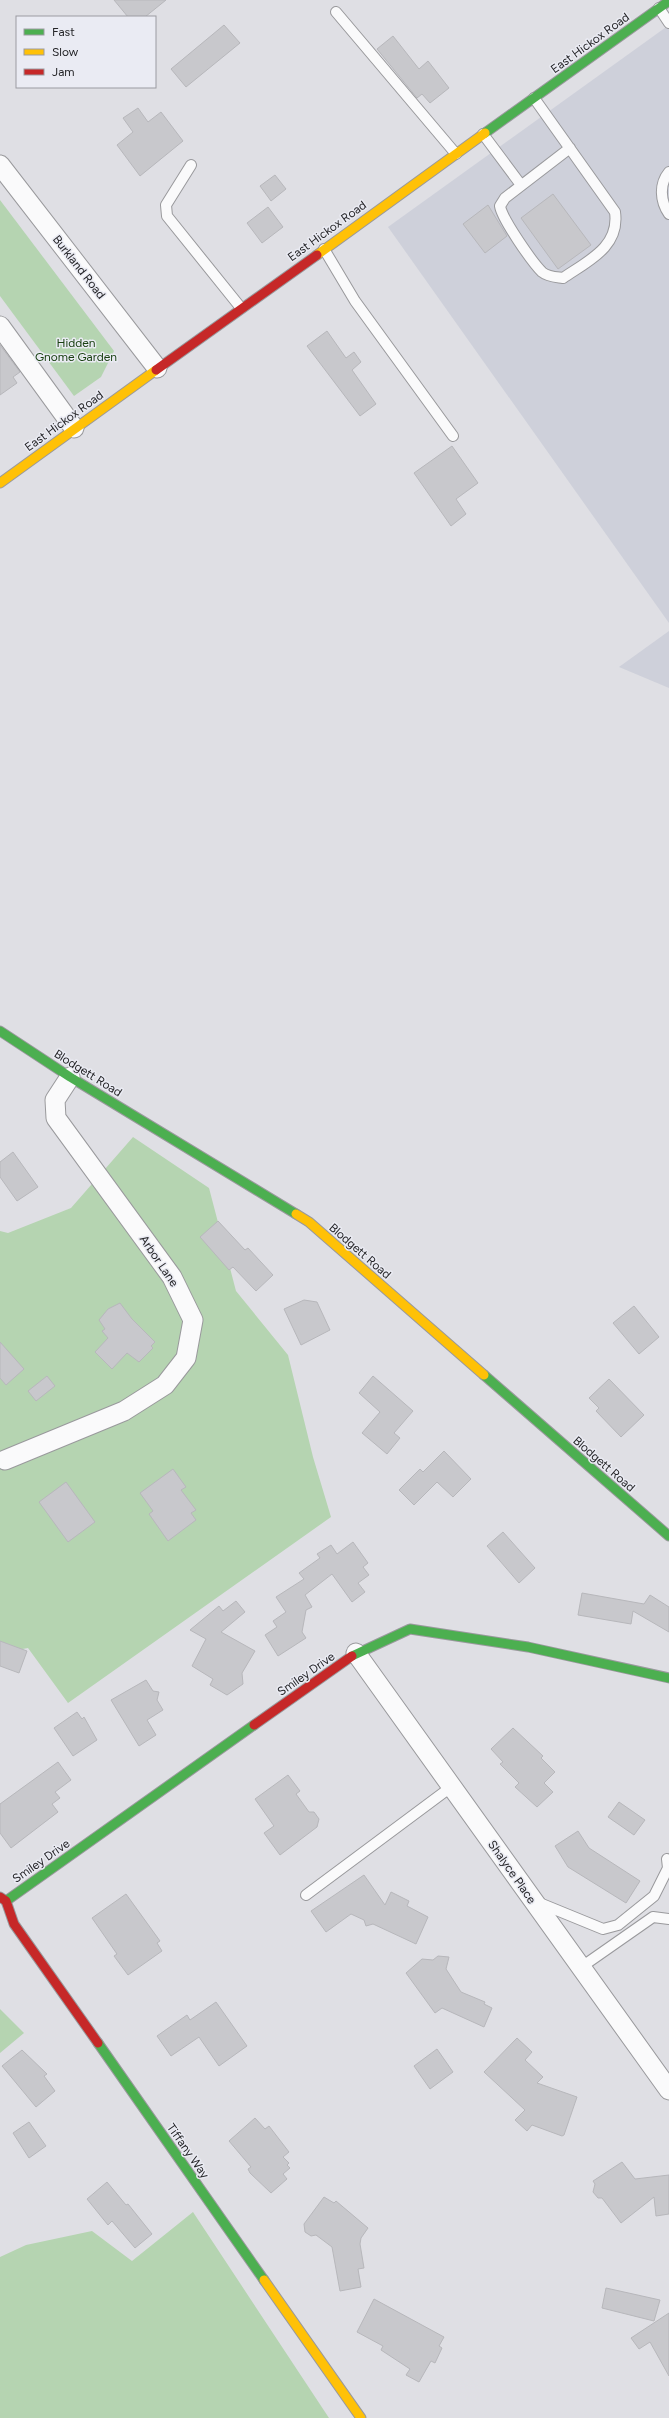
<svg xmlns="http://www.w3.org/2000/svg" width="669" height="2418" viewBox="0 0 669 2418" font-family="Figtree,sans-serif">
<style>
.built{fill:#ced0da}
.green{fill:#b5d4b1}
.building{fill:#c8c8cc;stroke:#b7b7bb}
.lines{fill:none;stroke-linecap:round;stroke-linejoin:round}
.lane-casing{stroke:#99999c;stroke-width:12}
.street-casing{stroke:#99999c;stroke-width:21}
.fast-casing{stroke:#99999c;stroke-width:11}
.slow-casing{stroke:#99999c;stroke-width:11}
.jam-casing{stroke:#99999c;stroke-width:11}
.lane{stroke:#fafafb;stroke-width:10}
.street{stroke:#fafafb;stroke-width:19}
.fast{stroke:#4caf50;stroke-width:9}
.slow{stroke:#ffc107;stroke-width:9}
.jam{stroke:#c62828;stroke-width:9}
.labels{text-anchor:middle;stroke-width:3;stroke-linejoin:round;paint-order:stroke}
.street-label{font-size:12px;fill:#242427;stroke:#eaebf3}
.park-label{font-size:12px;fill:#194011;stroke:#eaebf3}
</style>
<rect width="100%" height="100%" fill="#dfdfe4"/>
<g class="built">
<path d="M 669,25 L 669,623 L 388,227 Z"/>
<path d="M 669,631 L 669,688 L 619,667 Z"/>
</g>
<g class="green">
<path d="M 0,200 L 114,351 L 101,377 L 74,396 L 0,296 Z"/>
<path d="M 133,1137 L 209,1188 L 236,1291 L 288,1355 L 313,1457 L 331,1517 L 68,1703 L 28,1648 L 0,1653 L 0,1231 L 8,1233 L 71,1208 Z"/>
<path d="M 0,2009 L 24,2033 L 0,2053 Z"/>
<path d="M 193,2212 L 329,2418 L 0,2418 L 0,2257 L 26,2245 L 92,2231 L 132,2261 Z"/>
</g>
<g class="building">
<path d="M 114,0 L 166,0 L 145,17 L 128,17 Z"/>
<path d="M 224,25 L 240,43 L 186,87 L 171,69 Z"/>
<path d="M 393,36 L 419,69 L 428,61 L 449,88 L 430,103 L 422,94 L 417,98 L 377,49 Z"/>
<path d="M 138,108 L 148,122 L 161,112 L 183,141 L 140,176 L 117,145 L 133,132 L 123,118 Z"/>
<path d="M 275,175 L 286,189 L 271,201 L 260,186 Z"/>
<path d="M 553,194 L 591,245 L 558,269 L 521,218 Z"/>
<path d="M 488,205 L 507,236 L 485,253 L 463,224 Z"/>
<path d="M 268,207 L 283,227 L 262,243 L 247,223 Z"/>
<path d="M 327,331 L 346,358 L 354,352 L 361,362 L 352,370 L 376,404 L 360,416 L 307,346 Z"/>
<path d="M 0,345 L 20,372 L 13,377 L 17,383 L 0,395 Z"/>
<path d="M 452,446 L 478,483 L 456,499 L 466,514 L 451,526 L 414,473 Z"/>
<path d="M 13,1152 L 38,1187 L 17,1201 L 0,1177 L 0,1162 Z"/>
<path d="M 218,1221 L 245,1250 L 248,1248 L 273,1275 L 256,1291 L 233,1267 L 229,1270 L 200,1237 Z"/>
<path d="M 304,1300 L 317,1302 L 330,1330 L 301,1345 L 284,1309 Z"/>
<path d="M 120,1303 L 132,1319 L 155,1342 L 151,1346 L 153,1348 L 139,1362 L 127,1353 L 112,1369 L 95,1352 L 108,1338 L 102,1331 L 105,1329 L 99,1320 L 108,1309 Z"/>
<path d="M 634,1306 L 659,1337 L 639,1354 L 613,1323 Z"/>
<path d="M 0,1342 L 24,1369 L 6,1385 L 0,1378 Z"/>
<path d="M 47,1376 L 55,1386 L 36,1401 L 28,1391 Z"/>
<path d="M 373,1376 L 413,1411 L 394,1433 L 400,1438 L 387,1454 L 362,1433 L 380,1412 L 359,1393 Z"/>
<path d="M 609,1379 L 644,1415 L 621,1437 L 596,1411 L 599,1408 L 589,1398 Z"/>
<path d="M 444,1451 L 471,1479 L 453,1497 L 437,1482 L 414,1505 L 399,1490 L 420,1469 L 423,1472 Z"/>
<path d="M 173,1469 L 186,1487 L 181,1490 L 196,1510 L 191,1513 L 196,1520 L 168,1541 L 149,1514 L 153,1511 L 140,1493 Z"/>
<path d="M 66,1482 L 95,1522 L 68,1542 L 39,1502 Z"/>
<path d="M 503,1532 L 535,1568 L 519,1583 L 487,1546 Z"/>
<path d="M 353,1542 L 368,1563 L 363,1567 L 369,1575 L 358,1583 L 365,1592 L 352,1602 L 332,1574 L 305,1595 L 312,1607 L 306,1610 L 302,1632 L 306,1638 L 278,1656 L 265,1635 L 277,1627 L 273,1621 L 286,1612 L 276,1597 L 304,1579 L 299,1573 L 320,1558 L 317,1554 L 331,1545 L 337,1554 Z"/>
<path d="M 582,1593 L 644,1604 L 650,1595 L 669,1607 L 669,1632 L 633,1611 L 631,1624 L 578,1615 Z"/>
<path d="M 236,1601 L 245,1612 L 221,1632 L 255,1651 L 242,1673 L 243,1684 L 227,1695 L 210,1685 L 213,1679 L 192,1666 L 206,1639 L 190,1630 L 219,1606 L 223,1611 Z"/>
<path d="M 0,1641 L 27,1651 L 19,1673 L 0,1666 Z"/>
<path d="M 146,1680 L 153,1691 L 159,1692 L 157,1700 L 163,1710 L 147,1720 L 156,1735 L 139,1746 L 111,1700 Z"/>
<path d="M 77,1712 L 82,1719 L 84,1717 L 97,1740 L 73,1756 L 54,1728 Z"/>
<path d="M 513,1728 L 543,1756 L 541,1758 L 555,1772 L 544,1783 L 553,1792 L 537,1807 L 515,1787 L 519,1783 L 500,1764 L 503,1762 L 491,1749 Z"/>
<path d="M 58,1762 L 71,1780 L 55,1792 L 60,1798 L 52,1804 L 58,1812 L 11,1848 L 0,1833 L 0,1804 Z"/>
<path d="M 288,1775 L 300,1791 L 296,1794 L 309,1812 L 314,1812 L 319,1819 L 317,1827 L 280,1855 L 264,1833 L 274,1826 L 255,1799 Z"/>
<path d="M 619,1802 L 645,1820 L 634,1835 L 608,1817 Z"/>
<path d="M 578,1831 L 589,1848 L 640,1881 L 626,1903 L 568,1867 L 555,1846 Z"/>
<path d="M 364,1875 L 385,1905 L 391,1892 L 409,1901 L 407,1906 L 428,1917 L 416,1944 L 373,1924 L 366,1926 L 364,1920 L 351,1914 L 326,1932 L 311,1911 Z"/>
<path d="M 126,1894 L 160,1941 L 157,1943 L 162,1951 L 128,1975 L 114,1956 L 117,1954 L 92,1918 Z"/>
<path d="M 438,1956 L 449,1957 L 446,1969 L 461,1992 L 485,2002 L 484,2004 L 492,2008 L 484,2027 L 442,2008 L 435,2013 L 406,1973 L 422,1959 L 433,1960 Z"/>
<path d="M 216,2002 L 247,2046 L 219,2066 L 199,2037 L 171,2056 L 157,2036 L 187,2015 L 190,2020 Z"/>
<path d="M 517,2038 L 532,2052 L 525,2060 L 543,2077 L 537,2083 L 577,2097 L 564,2135 L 562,2136 L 532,2125 L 527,2131 L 515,2120 L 525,2110 L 484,2072 Z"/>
<path d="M 437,2049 L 453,2072 L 430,2089 L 414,2066 Z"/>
<path d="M 22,2050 L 47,2074 L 44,2076 L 55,2091 L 36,2107 L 2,2066 Z"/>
<path d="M 255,2118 L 265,2129 L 269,2126 L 289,2152 L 283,2157 L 289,2163 L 287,2165 L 290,2168 L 283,2174 L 287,2179 L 271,2193 L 250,2173 L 248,2169 L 251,2167 L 229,2141 Z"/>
<path d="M 29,2122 L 46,2146 L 29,2158 L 13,2133 Z"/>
<path d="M 622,2162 L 635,2179 L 669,2175 L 669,2214 L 656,2216 L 654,2197 L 621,2223 L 602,2198 L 598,2198 L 593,2192 L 595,2184 L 593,2181 Z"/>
<path d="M 107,2182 L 126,2205 L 128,2204 L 152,2234 L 135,2248 L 112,2221 L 108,2225 L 87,2199 Z"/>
<path d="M 324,2197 L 334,2203 L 336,2201 L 368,2228 L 361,2238 L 360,2244 L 364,2268 L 358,2269 L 361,2287 L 340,2291 L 332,2247 L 316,2235 L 311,2236 L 305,2232 L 304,2224 Z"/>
<path d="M 606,2288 L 660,2300 L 654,2321 L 602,2308 Z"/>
<path d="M 374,2299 L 444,2337 L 439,2346 L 442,2348 L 435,2363 L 431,2361 L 419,2382 L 406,2375 L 410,2369 L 381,2350 L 383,2346 L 357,2332 Z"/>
<path d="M 669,2313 L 669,2376 L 650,2342 L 639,2349 L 631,2338 Z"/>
</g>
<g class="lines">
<g class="lane-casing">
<g id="lane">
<path d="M 659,8 L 669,23"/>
<path d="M 336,12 L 456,154"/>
<path d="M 534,98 L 615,212 C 620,247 588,261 563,278 C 556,277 548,277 542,272 C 532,262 502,219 500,206 L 505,198 L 570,148"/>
<path d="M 483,134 L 521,185"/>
<path d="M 191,165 L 166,205 L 167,216 L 241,308"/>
<path d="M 669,172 C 659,184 660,201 669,214"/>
<path d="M 324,249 L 355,301 L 453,436"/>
<path d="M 306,1895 L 451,1787"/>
<path d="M 537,1902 L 603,1929 L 618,1925 L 654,1896 L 668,1868 L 667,1859"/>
<path d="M 580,1968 L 653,1917 L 669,1919"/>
</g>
</g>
<g class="street-casing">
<g id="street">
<path d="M 0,165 L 157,368"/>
<path d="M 0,326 L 74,428"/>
<path d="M 5,1460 L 124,1411 L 165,1385 L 186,1358 L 193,1320 L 172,1277 L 56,1118 L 55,1100 L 70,1077"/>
<path d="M 356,1653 L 669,2090"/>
</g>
</g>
<g class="fast-casing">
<g id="fast">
<path d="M 485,133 L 669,1"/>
<path d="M 0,1031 L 70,1077 L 296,1214"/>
<path d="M 484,1375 L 669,1536"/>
<path d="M 352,1656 L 410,1629 L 528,1647 L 669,1678"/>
<path d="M 6,1901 L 254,1725"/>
<path d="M 98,2043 L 264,2280"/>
</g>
</g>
<g class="slow-casing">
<g id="slow">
<path d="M 317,255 L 485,133"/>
<path d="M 0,483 L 156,370"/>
<path d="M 296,1214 L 309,1222 L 484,1375"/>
<path d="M 264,2280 L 361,2418"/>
</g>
</g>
<g class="jam-casing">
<g id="jam">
<path d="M 156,370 L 317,255"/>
<path d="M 254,1725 L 352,1656"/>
<path d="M 0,1897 L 6,1901 L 14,1924 L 98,2043"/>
</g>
</g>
<use href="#lane" class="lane"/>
<use href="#street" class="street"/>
<use href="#fast" class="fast"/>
<use href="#slow" class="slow"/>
<use href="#jam" class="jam"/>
</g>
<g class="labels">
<g class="street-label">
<text transform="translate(590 43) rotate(-36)" y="4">East Hickox Road</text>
<text transform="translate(327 231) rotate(-36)" y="4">East Hickox Road</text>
<text transform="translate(79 267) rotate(52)" y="4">Burkland Road</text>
<text transform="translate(64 421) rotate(-36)" y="4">East Hickox Road</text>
<text transform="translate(88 1073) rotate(32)" y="4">Blodgett Road</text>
<text transform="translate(360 1251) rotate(41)" y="4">Blodgett Road</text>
<text transform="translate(159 1261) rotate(56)" y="4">Arbor Lane</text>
<text transform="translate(604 1464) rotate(41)" y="4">Blodgett Road</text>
<text transform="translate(306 1674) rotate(-35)" y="4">Smiley Drive</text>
<text transform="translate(41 1861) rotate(-35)" y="4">Smiley Drive</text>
<text transform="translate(512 1872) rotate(55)" y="4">Shalyce Place</text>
<text transform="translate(188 2151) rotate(55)" y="4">Tiffany Way</text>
</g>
<g class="park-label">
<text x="76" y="347">Hidden<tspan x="76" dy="14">Gnome Garden</tspan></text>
</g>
</g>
<rect x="16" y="16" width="140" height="72" fill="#eaebf3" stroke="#9b9ba1"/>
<rect x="24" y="29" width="20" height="6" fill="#4caf50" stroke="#9b9ba1"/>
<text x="52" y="36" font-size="12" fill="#242427">Fast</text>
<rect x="24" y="49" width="20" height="6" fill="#ffc107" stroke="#9b9ba1"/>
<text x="52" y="56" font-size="12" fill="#242427">Slow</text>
<rect x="24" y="69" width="20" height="6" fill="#c62828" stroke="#9b9ba1"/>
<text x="52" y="76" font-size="12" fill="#242427">Jam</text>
</svg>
